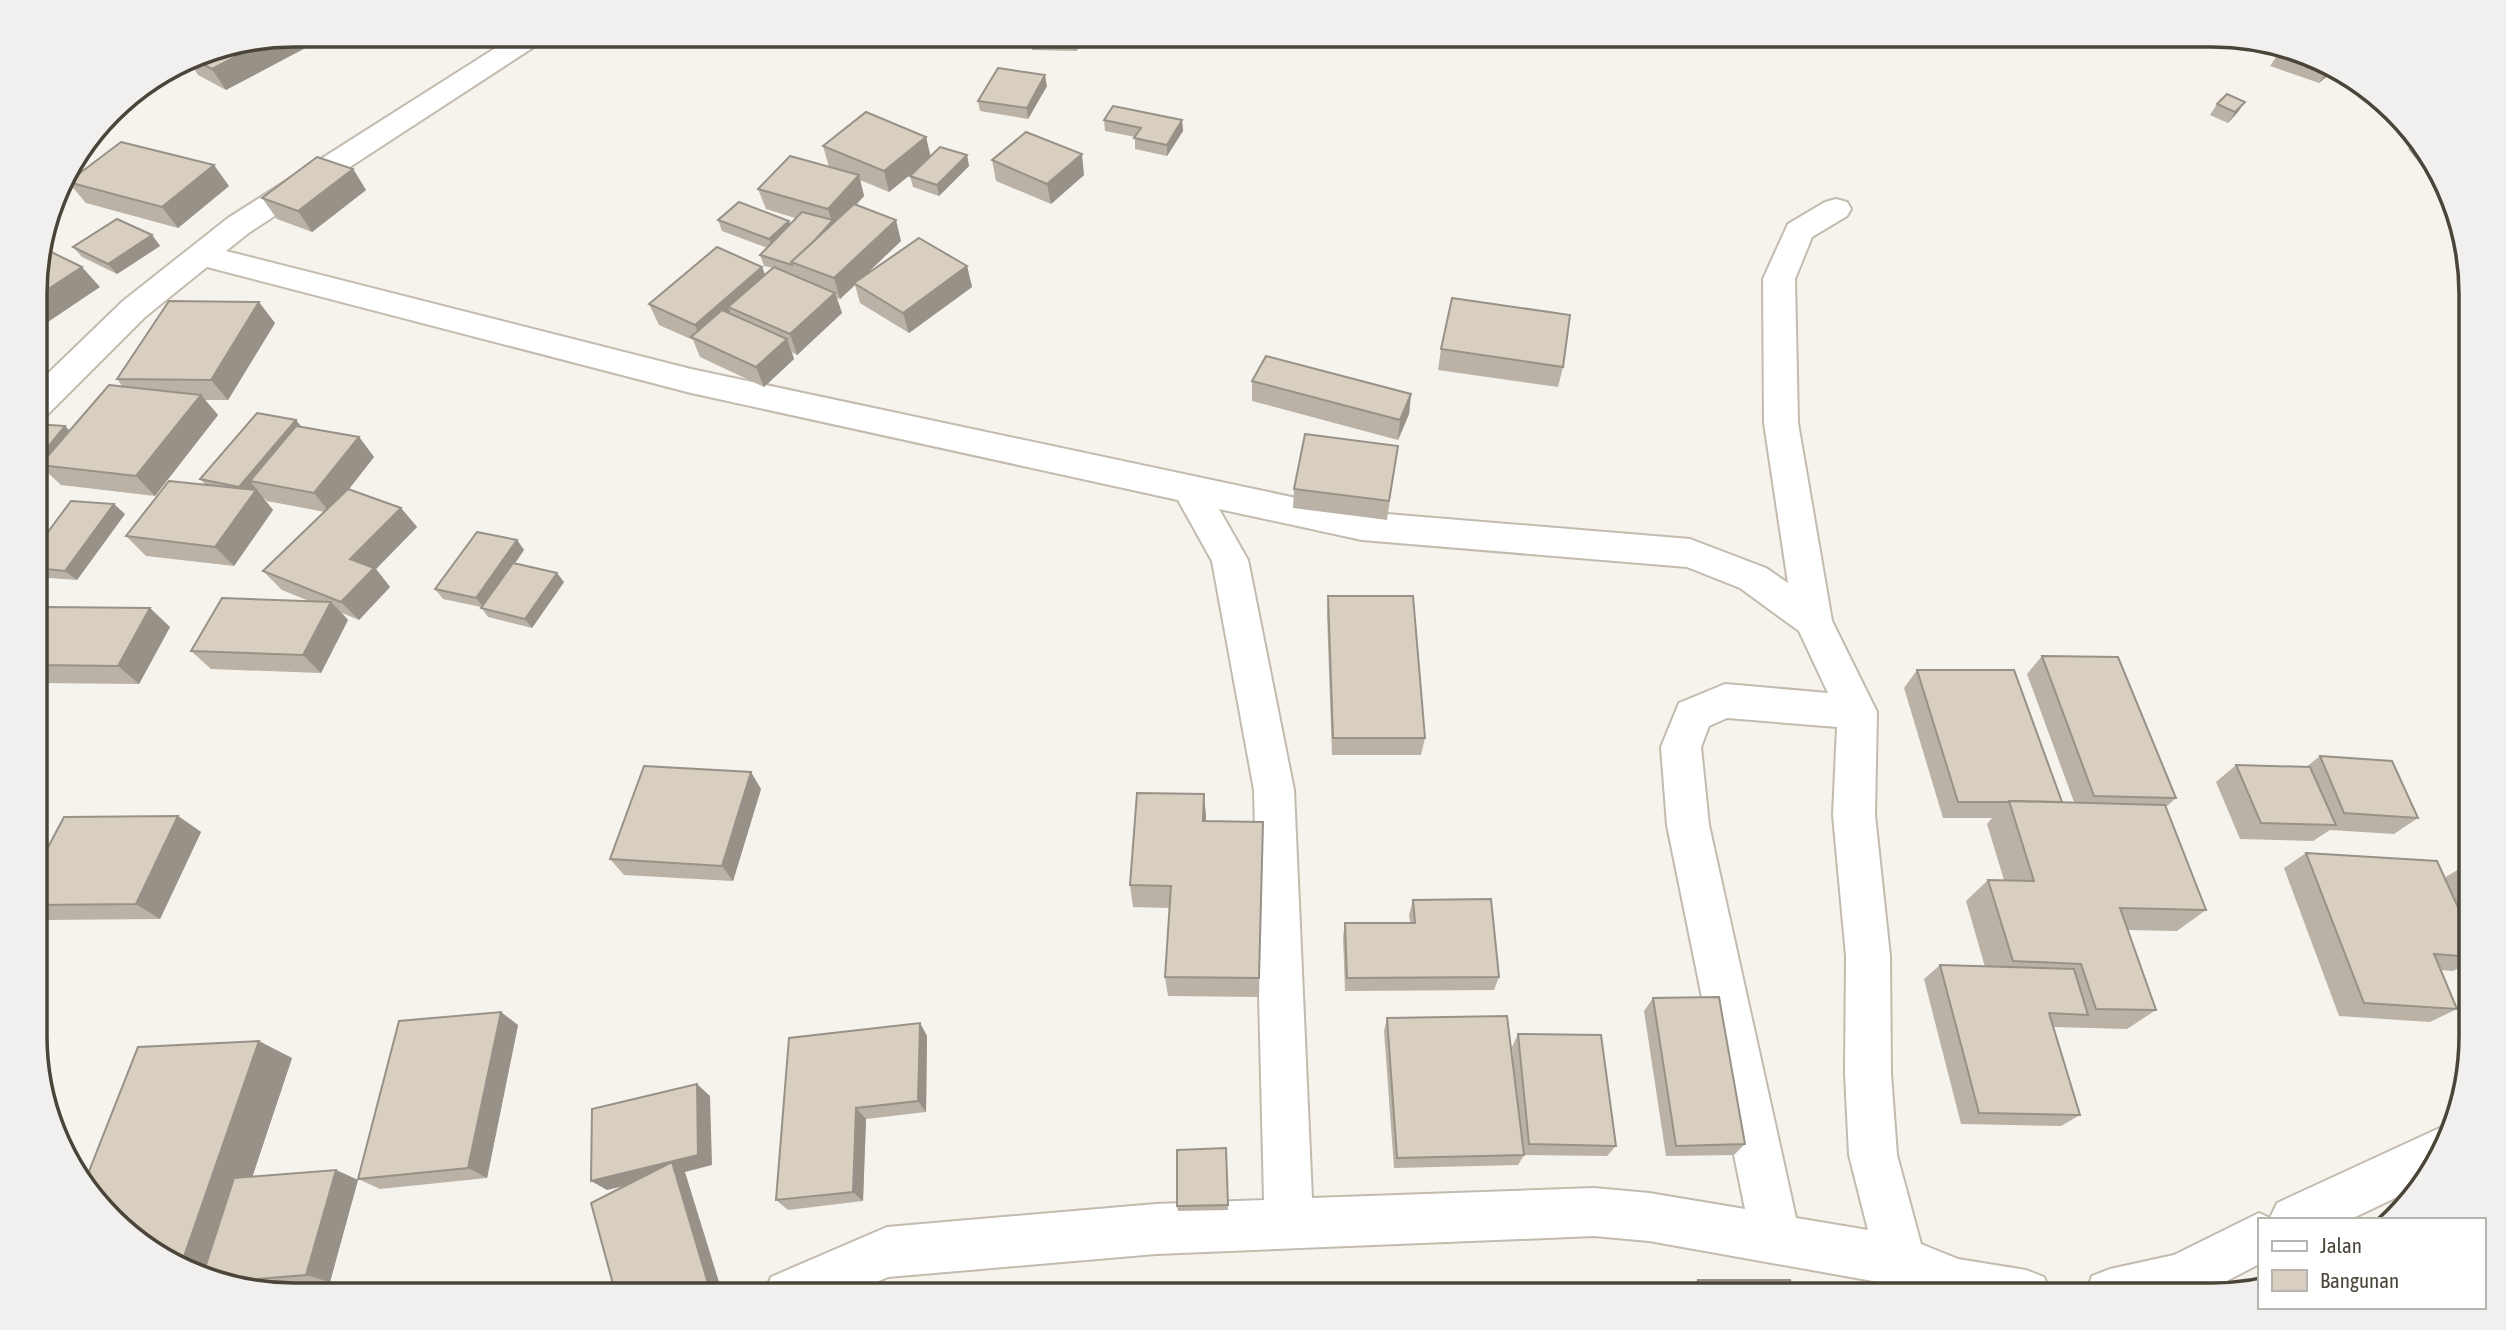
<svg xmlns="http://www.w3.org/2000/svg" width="2506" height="1330" viewBox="0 0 2506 1330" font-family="'Asap Condensed',sans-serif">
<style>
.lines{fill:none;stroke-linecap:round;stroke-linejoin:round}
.minor-casing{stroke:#c2bbae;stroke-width:4}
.minor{fill:#fff;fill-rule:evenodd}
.wall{fill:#bab2a6}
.shaded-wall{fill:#979187}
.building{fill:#d8cfc1;stroke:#979187;stroke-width:2}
.rim{fill:none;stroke:#4b4439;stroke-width:3.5}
</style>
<rect width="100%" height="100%" fill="#f6f3ec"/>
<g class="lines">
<g class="minor-casing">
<g id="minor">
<path d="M 516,35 L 547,35 L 543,41 L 250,232 L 226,251 L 691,369 L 1362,512 L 1690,539 L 1766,568 L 1788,583 L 1764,423 L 1763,279 L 1788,224 L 1825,202 L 1836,199 L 1847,202 L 1851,209 L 1847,216 L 1812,237 L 1795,279 L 1798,423 L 1832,621 L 1877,712 L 1875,815 L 1890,956 L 1891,1074 L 1897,1155 L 1921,1244 L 1958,1259 L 2026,1270 L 2044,1277 L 2051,1295 L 1922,1295 L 1901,1286 L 1649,1241 L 1594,1236 L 1156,1254 L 888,1277 L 847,1295 L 764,1295 L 771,1277 L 887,1227 L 1156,1204 L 1264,1200 L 1254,790 L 1212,561 L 1178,500 L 691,393 L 207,267 L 145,317 L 48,414 L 36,417 L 36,385 L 123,301 L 228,218 ZM 1219,509 L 1362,540 L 1687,567 L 1740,588 L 1799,631 L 1828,693 L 1725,684 L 1679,703 L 1661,747 L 1667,825 L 1745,1209 L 1649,1193 L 1594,1188 L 1312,1198 L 1294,790 L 1248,560 ZM 1727,718 L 1837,727 L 1833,815 L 1846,956 L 1845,1074 L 1849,1155 L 1868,1230 L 1796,1218 L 1709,825 L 1701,747 L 1709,726 Z"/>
<path d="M 2444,1126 L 2449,1128 L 2444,1151 L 2420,1186 L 2349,1220 L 2259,1220 L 2259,1264 L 2202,1294 L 2085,1295 L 2092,1276 L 2110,1269 L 2174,1255 L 2259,1213 L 2270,1218 L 2277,1203 Z"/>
</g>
</g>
<use href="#minor" class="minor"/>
</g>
<g class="wall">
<path d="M 294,35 L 226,90 L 198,75 L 188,59 L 195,55 Z"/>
<path d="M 1032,35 L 1080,35 L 1077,51 L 1032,50 L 1031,39 Z"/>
<path d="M 2280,51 L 2332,72 L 2319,83 L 2270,66 Z"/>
<path d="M 1047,86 L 1028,119 L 980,111 L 978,101 Z"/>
<path d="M 2217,104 L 2238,112 L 2228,123 L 2210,115 Z"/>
<path d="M 1104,120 L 1182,120 L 1183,131 L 1167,156 L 1135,149 L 1135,137 L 1105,131 Z"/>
<path d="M 926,137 L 930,156 L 967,155 L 969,166 L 939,196 L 913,187 L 910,176 L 920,166 L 889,192 L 860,180 L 864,196 L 856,205 L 901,241 L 866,274 L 967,266 L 972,287 L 909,333 L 860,303 L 855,285 L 840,299 L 837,298 L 842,313 L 797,355 L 792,352 L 794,359 L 764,387 L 700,357 L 693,340 L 659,325 L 649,304 L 762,267 L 765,275 L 773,268 L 764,266 L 760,255 L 767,248 L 722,231 L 718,220 L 789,221 L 790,224 L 795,218 L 766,209 L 758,189 L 829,167 L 823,146 Z"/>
<path d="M 2415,140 L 2427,150 L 2436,174 L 2428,174 L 2408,149 Z"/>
<path d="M 992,160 L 1084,175 L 1051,204 L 996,181 Z"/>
<path d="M 353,169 L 366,190 L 312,232 L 277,219 L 262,198 Z"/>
<path d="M 68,182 L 229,186 L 178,228 L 86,203 Z"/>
<path d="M 152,235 L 160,246 L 117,274 L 82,257 L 73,247 Z"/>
<path d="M 275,323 L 228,400 L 205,400 L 218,415 L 155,496 L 61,485 L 47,472 L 36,487 L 36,424 L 65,426 L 70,431 L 123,387 L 117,379 Z"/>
<path d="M 1441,349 L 1563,367 L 1558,387 L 1438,370 Z"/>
<path d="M 1252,381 L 1411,394 L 1409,414 L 1398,440 L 1252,401 Z"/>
<path d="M 301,427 L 359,437 L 374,457 L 349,489 L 401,508 L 417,527 L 376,569 L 390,587 L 359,620 L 342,613 L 348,620 L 321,673 L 211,669 L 191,651 L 309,601 L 282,590 L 263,571 L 325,512 L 267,501 L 264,498 L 263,499 L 273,510 L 234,566 L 146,556 L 126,536 L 206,485 L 200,479 Z"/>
<path d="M 1395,466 L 1387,520 L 1293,508 L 1294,489 Z"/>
<path d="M 125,514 L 77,580 L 36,577 L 36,548 Z"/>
<path d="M 517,540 L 524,550 L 515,563 L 564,582 L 532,628 L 488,617 L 481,607 L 443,599 L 435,589 Z"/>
<path d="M 1328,596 L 1425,738 L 1421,755 L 1332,755 L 1327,615 Z"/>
<path d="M 36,620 L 170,627 L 139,684 L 36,683 Z"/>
<path d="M 2042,656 L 2176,798 L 2166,807 L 2206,910 L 2177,931 L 2128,930 L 2156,1010 L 2127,1029 L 2054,1027 L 2080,1115 L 2061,1126 L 1961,1124 L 1924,979 L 1940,965 L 1985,967 L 1966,901 L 1988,880 L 2004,880 L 1987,824 L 1992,818 L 1943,818 L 1904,688 L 1917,670 L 2062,802 L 2074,802 L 2027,674 Z"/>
<path d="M 2320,756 L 2418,818 L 2394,834 L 2330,830 L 2313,841 L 2240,839 L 2216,782 L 2236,765 L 2306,767 Z"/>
<path d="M 761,789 L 733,881 L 624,875 L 610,859 Z"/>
<path d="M 1204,794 L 1206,821 L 1263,822 L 1259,997 L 1168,996 L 1165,977 L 1169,908 L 1133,907 L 1130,885 Z"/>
<path d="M 178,816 L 201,832 L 160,919 L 44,920 L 37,916 L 37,868 Z"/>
<path d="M 2306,853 L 2444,878 L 2459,869 L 2471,867 L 2471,962 L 2453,971 L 2440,970 L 2457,1009 L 2430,1022 L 2339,1016 L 2284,868 Z"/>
<path d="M 1413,900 L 1499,977 L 1494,990 L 1345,991 L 1343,937 L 1345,923 L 1410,923 L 1409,915 Z"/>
<path d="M 1653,998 L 1745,1144 L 1734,1155 L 1666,1156 L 1644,1011 Z"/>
<path d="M 1387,1018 L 1515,1083 L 1512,1047 L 1518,1034 L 1616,1146 L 1607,1156 L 1524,1155 L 1518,1165 L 1394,1168 L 1384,1031 Z"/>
<path d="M 920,1023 L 927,1036 L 926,1112 L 866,1119 L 863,1201 L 788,1210 L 776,1200 Z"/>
<path d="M 518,1025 L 487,1178 L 380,1189 L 358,1179 Z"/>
<path d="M 292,1058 L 252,1177 L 336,1170 L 358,1180 L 330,1282 L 265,1288 L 179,1268 Z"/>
<path d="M 1226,1148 L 1228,1210 L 1178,1211 L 1177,1206 Z"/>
<path d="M 1698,1280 L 1793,1295 L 1688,1295 L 1686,1288 Z"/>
</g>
<g class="shaded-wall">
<path d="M 294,35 L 330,35 L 226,90 L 212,69 L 268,40 Z"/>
<path d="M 1077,35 L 1080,35 L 1077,51 L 1075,40 Z"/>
<path d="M 2333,67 L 2334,68 L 2332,72 L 2319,83 L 2327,72 Z"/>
<path d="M 1045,75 L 1047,86 L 1028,119 L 1027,108 Z"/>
<path d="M 2245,102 L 2238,112 L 2228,123 L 2235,112 Z"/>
<path d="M 1182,120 L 1183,131 L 1167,156 L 1167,145 Z"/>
<path d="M 926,137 L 931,158 L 889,192 L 884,171 Z"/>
<path d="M 1082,154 L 1084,175 L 1051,204 L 1047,184 Z"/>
<path d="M 967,155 L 969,166 L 939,196 L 937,185 Z"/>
<path d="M 214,165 L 229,186 L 178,228 L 162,207 Z"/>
<path d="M 353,169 L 366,190 L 312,232 L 298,211 Z"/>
<path d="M 859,175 L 864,196 L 835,228 L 794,263 L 832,222 L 828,209 Z"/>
<path d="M 896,220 L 901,241 L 856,284 L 854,283 L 855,285 L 840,299 L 834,278 Z"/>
<path d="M 789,221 L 792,232 L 773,250 L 769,239 Z"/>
<path d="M 152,235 L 160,246 L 117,274 L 108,264 Z"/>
<path d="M 967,266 L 972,287 L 909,333 L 903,313 Z"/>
<path d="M 82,267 L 100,287 L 36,330 L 36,297 Z"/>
<path d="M 762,267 L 770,287 L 728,307 L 733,319 L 702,342 L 695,325 Z"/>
<path d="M 835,293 L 842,313 L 797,355 L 790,334 Z"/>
<path d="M 259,302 L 275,323 L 228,400 L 211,380 Z"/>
<path d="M 787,339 L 794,359 L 764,387 L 756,367 Z"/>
<path d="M 1411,394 L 1409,414 L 1398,440 L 1400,420 Z"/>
<path d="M 201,395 L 218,415 L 155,496 L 136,476 Z"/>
<path d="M 296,420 L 312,440 L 250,481 L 273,510 L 234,566 L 215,547 L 250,498 L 239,487 Z"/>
<path d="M 65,426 L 75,436 L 40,465 L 47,472 L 36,487 L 36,462 Z"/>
<path d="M 359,437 L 374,457 L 330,513 L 314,493 Z"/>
<path d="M 114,504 L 125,514 L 77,580 L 65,571 Z"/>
<path d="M 401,508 L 417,527 L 376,569 L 390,587 L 359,620 L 341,602 L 350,559 Z"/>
<path d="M 517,540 L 524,550 L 484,608 L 476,598 Z"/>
<path d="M 557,573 L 564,582 L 532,628 L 525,619 Z"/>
<path d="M 331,602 L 348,620 L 321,673 L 303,655 Z"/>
<path d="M 150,608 L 170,627 L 139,684 L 118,666 Z"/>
<path d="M 751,772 L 761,789 L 733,881 L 722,866 Z"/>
<path d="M 1204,794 L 1206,817 L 1204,844 L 1203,821 Z"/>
<path d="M 178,816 L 201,832 L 160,919 L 136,904 Z"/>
<path d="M 501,1012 L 518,1025 L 487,1178 L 468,1168 Z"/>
<path d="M 920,1023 L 927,1036 L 926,1112 L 918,1101 Z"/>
<path d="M 259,1041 L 292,1058 L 219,1277 L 180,1268 Z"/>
<path d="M 697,1084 L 710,1096 L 712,1165 L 685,1172 L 723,1295 L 702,1295 L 676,1174 L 607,1190 L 591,1181 Z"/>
<path d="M 856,1108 L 866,1119 L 863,1201 L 853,1192 Z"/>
<path d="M 336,1170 L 358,1180 L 330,1282 L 306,1275 Z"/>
</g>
<g class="building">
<path d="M 1032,35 L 1077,35 L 1075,40 L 1031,39 Z"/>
<path d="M 268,40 L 212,69 L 191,58 L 195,55 Z"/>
<path d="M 2280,51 L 2327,62 L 2333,67 L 2327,72 L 2277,55 Z"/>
<path d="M 998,68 L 1045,75 L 1027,108 L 978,101 Z"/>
<path d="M 2227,94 L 2245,102 L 2235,112 L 2217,104 Z"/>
<path d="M 1113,106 L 1182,120 L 1167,145 L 1134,138 L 1141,128 L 1104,120 Z"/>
<path d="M 866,112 L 926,137 L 884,171 L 823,146 Z"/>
<path d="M 1026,132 L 1082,154 L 1047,184 L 992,160 Z"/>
<path d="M 121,142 L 214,165 L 162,207 L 68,182 Z"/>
<path d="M 940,147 L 967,155 L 937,185 L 910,176 Z"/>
<path d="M 790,156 L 859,175 L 828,209 L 758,189 Z"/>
<path d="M 317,157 L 353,169 L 298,211 L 262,198 Z"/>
<path d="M 739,202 L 789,221 L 769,239 L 718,220 Z"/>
<path d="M 854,204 L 896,220 L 834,278 L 791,262 Z"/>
<path d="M 802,212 L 833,220 L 815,240 L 791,262 L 792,265 L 760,255 Z"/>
<path d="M 117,219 L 152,235 L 108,264 L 73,247 Z"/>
<path d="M 919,238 L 967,266 L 903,313 L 854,283 Z"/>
<path d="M 717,247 L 762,267 L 695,325 L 649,304 Z"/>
<path d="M 43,248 L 82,267 L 36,297 L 36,277 Z"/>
<path d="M 774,267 L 835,293 L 790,334 L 728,307 Z"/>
<path d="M 1452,298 L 1570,315 L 1563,367 L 1441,349 Z"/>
<path d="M 169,301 L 259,302 L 211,380 L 117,379 Z"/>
<path d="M 722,310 L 787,339 L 756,367 L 691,337 Z"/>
<path d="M 1266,356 L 1411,394 L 1400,420 L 1252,381 Z"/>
<path d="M 109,385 L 201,395 L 136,476 L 40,465 Z"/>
<path d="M 257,413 L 296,420 L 239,487 L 200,479 Z"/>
<path d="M 36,424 L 65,426 L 36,462 Z"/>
<path d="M 296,426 L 359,437 L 314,493 L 250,481 Z"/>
<path d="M 1305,434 L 1398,446 L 1389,501 L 1294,489 Z"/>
<path d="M 169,481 L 256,490 L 215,547 L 126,536 Z"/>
<path d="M 348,489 L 401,508 L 350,559 L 374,568 L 341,602 L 263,571 Z"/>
<path d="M 71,501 L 114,504 L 65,571 L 36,568 L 36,548 Z"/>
<path d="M 477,532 L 517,540 L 476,598 L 435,589 Z"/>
<path d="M 513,563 L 557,573 L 525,619 L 481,608 Z"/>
<path d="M 1328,596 L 1413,596 L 1425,738 L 1333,738 Z"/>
<path d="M 222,598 L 331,602 L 303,655 L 191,651 Z"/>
<path d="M 44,607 L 150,608 L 118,666 L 36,665 L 36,620 Z"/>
<path d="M 2042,656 L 2118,657 L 2176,798 L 2094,796 Z"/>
<path d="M 1917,670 L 2014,670 L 2062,802 L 2009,801 L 2008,802 L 1958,802 Z"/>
<path d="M 2320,756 L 2392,761 L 2418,818 L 2344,813 Z"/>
<path d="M 2236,765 L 2310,767 L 2336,825 L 2261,823 Z"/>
<path d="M 644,766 L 751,772 L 722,866 L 610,859 Z"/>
<path d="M 1137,793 L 1204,794 L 1203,821 L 1263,822 L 1259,978 L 1165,977 L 1171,886 L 1130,885 Z"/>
<path d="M 2009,801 L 2165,805 L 2206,910 L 2120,908 L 2156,1010 L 2096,1009 L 2081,964 L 2013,961 L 1988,880 L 2034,881 Z"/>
<path d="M 178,816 L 136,904 L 37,905 L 37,868 L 64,817 Z"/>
<path d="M 2306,853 L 2437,861 L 2471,936 L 2471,957 L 2434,954 L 2457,1009 L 2364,1003 Z"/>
<path d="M 2471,867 L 2471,885 L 2459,869 Z"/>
<path d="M 1491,899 L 1499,977 L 1347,978 L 1345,923 L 1415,923 L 1413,900 Z"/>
<path d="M 1940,965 L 2074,969 L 2088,1015 L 2049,1013 L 2080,1115 L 1979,1113 Z"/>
<path d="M 1719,997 L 1745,1144 L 1676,1146 L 1653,998 Z"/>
<path d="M 501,1012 L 468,1168 L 358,1179 L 399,1021 Z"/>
<path d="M 1507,1016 L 1524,1155 L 1397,1158 L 1387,1018 Z"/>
<path d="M 920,1023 L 918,1101 L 856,1108 L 853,1192 L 776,1200 L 789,1038 Z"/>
<path d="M 1518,1034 L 1601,1035 L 1616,1146 L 1529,1144 Z"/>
<path d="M 259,1041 L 180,1268 L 179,1268 L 84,1184 L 138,1047 Z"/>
<path d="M 697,1084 L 698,1155 L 591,1181 L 592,1109 Z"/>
<path d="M 1226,1148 L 1228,1205 L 1177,1206 L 1177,1150 Z"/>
<path d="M 672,1162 L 710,1290 L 702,1295 L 616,1295 L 591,1203 Z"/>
<path d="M 336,1170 L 306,1275 L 234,1281 L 203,1274 L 234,1178 Z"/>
<path d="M 1698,1280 L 1790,1280 L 1793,1295 L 1700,1295 Z"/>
</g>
<path d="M0 0H2506V1330H0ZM294 47H2212A247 247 0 0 1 2459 294V1036A247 247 0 0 1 2212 1283H294A247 247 0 0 1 47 1036V294A247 247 0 0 1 294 47Z" fill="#f1f0ef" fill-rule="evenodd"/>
<path class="rim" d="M294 47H2212A247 247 0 0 1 2459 294V1036A247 247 0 0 1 2212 1283H294A247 247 0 0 1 47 1036V294A247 247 0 0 1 294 47Z"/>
<rect x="2258" y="1218" width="228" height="91" fill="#ffffff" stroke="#b7b4b0" stroke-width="2"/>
<rect x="2272" y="1241" width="35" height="10" fill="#ffffff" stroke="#b7b4b0" stroke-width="2"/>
<text x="2320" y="1253" font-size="21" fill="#4b4439">Jalan</text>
<rect x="2272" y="1270" width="35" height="21" fill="#d8cfc1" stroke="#b7b4b0" stroke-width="2"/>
<text x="2320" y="1288" font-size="21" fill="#4b4439">Bangunan</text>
</svg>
